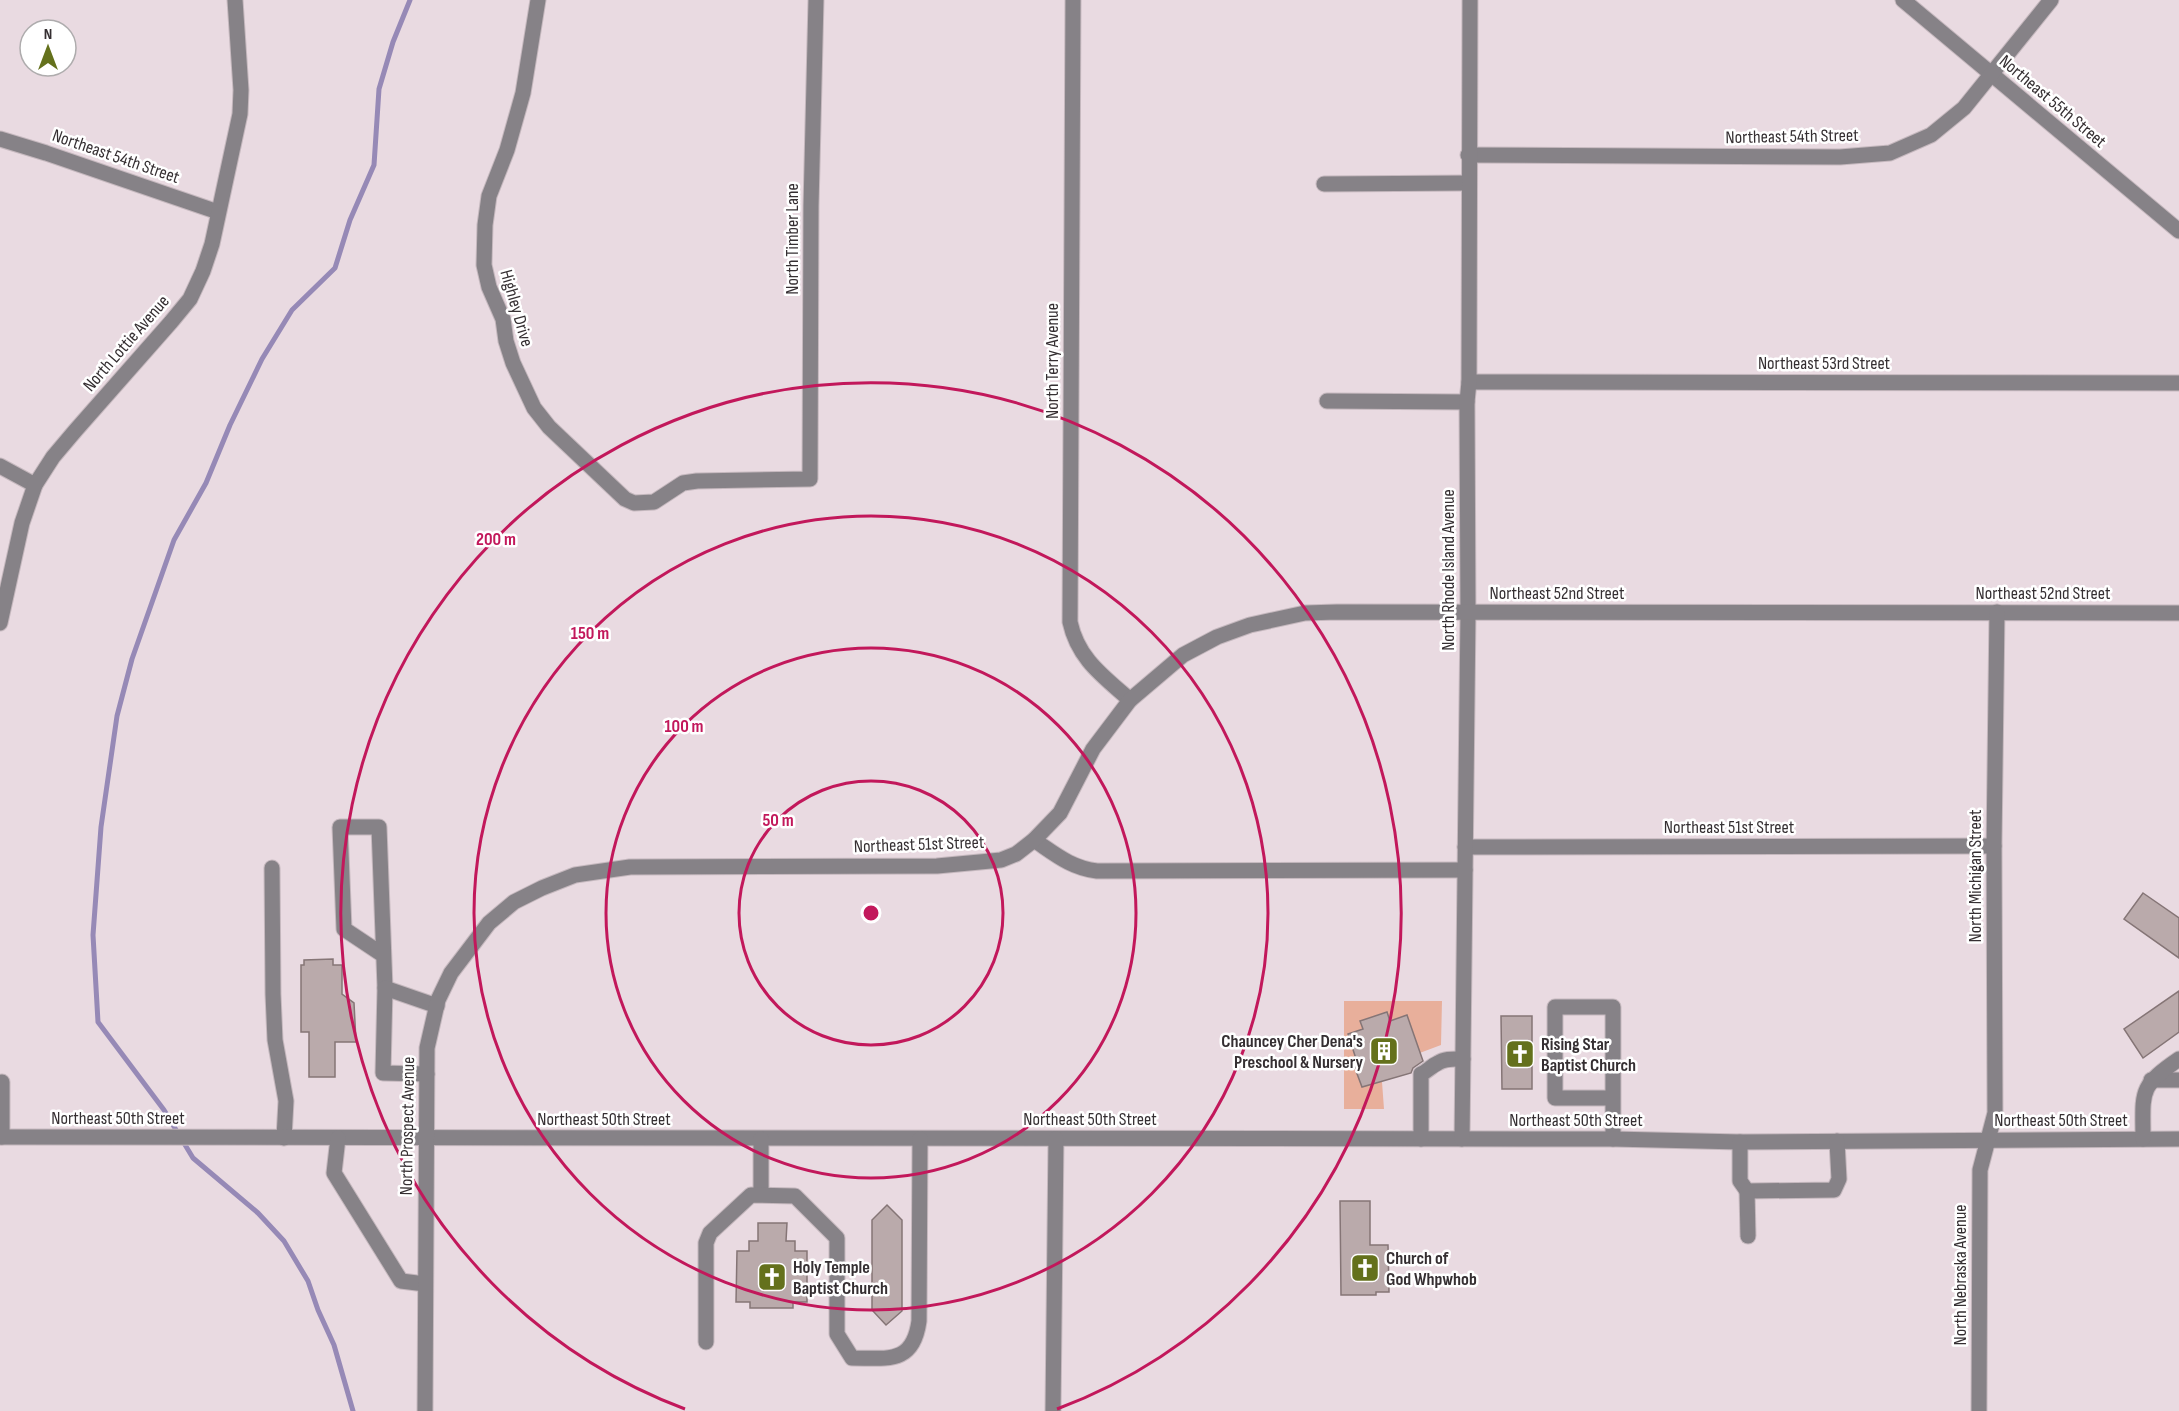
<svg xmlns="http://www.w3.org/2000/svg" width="2179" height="1411" viewBox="0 0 2179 1411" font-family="'Sofia Sans Condensed',sans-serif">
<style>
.green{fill:#e8af9b}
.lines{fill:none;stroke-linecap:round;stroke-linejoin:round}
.stream{stroke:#9689b6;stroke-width:5}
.building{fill:#baaaab;stroke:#857576;stroke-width:1.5}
.minor-casing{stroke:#c5b8be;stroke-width:17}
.minor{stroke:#868287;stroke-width:15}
.ring{fill:none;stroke:#c2185b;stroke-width:3}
.labels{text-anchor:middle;stroke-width:5;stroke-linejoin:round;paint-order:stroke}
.street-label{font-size:18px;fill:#352f32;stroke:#fff}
.poi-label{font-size:18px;font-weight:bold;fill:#352f32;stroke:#fff;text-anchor:start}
.centre{fill:#c2185b;stroke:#fff;stroke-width:3}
.ring-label{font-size:18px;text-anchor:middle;font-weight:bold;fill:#c2185b;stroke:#fff;stroke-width:5;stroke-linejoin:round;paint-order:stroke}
</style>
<rect width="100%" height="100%" fill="#e9dae1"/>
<path class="green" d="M 1344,1001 L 1442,1001 L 1441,1045 L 1417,1054 L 1407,1015 L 1390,1021 L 1386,1012 L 1360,1021 L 1363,1029 L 1348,1035 L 1357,1062 L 1353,1063 L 1362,1087 L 1380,1081 L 1382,1082 L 1384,1109 L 1344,1109 Z"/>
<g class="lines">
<path class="stream" d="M 353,1411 L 334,1345 L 318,1310 L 308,1281 L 284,1241 L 258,1213 L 193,1158 L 164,1110 L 98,1022 L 93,935 L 101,827 L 117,716 L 132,659 L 174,540 L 206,483 L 230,425 L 262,359 L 292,310 L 335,268 L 350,220 L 374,165 L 379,89 L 393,42 L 410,0"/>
</g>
<g class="building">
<path d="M 2143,893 L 2179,918 L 2179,958 L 2124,919 Z"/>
<path d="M 333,959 L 333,965 L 342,965 L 342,994 L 354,1003 L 356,1042 L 335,1042 L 335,1077 L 309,1077 L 309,1032 L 301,1032 L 301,965 L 304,965 L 304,960 Z"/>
<path d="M 2179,991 L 2179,1032 L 2143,1058 L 2124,1029 Z"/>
<path d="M 1387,1012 L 1390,1021 L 1407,1015 L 1423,1061 L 1413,1068 L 1411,1073 L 1362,1087 L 1353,1063 L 1357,1062 L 1348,1034 L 1363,1029 L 1360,1021 Z"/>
<path d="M 1501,1016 L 1532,1016 L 1532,1089 L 1502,1089 Z"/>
<path d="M 1340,1201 L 1370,1201 L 1370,1245 L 1388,1245 L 1389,1292 L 1376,1292 L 1376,1295 L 1341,1295 Z"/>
<path d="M 887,1205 L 902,1220 L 902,1311 L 886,1325 L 872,1310 L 872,1220 Z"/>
<path d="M 758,1223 L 787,1223 L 786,1241 L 795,1241 L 795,1251 L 807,1251 L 807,1302 L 793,1302 L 793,1308 L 750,1308 L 750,1302 L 736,1302 L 737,1251 L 749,1251 L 749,1241 L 758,1241 Z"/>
</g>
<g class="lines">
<g class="minor-casing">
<g id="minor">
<path d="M 538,0 L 523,93 L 507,150 L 489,196 L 485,225 L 484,265 L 489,287 L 503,319 L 506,341 L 513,363 L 534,408 L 549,427 L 625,499 L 634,503 L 654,502 L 683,483 L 697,481 L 810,479 L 811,206 L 816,0"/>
<path d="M 1073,0 L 1070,622 C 1078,659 1103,676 1130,700"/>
<path d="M 1903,0 L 2179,231"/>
<path d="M 0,139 L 46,153 L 218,212"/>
<path d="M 1468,155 L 1840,157 L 1890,153 L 1931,135 L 1964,108 L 2051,0"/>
<path d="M 1324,184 L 1468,183"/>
<path d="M 1469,382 L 2179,383"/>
<path d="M 1327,401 L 1467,402"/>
<path d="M 0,466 L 35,485"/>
<path d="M 0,623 L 22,523 L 35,485 L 53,457 L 75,431 L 171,322 L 190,299 L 203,271 L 212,244 L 240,114 L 241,90 L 235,0"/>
<path d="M 1034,840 C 1055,854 1071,868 1097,871 L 1465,870"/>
<path d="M 1465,847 L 1994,846"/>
<path d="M 272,868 L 273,994 L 275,1040 L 286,1101 L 284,1138"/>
<path d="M 383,955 L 344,929 L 340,827 L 379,827 L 385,988"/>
<path d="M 427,1074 L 383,1073 L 385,988 L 437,1006"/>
<path d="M 2151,1080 L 2179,1080"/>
<path d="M 2,1082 L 2,1137"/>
<path d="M 1613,1098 L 1555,1098 L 1555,1007 L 1613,1007 L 1613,1139"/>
<path d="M 0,1137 L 1613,1139 L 1740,1142 L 2179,1139"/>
<path d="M 338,1138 L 334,1173 L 401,1281 L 425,1284"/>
<path d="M 1421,1139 L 1421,1074 C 1428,1071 1431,1066 1438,1063 C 1445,1058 1454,1059 1463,1059"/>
<path d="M 1462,1139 L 1468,613 L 1467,402 L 1469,382 L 1470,0"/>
<path d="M 2143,1139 C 2143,1092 2138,1087 2179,1059"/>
<path d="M 1740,1142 L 1740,1181 L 1747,1191 L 1834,1190 L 1839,1179 L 1837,1141"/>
<path d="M 1747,1191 L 1748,1236"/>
<path d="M 761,1194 L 761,1139"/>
<path d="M 706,1342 L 706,1243 L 710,1233 L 751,1195 L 795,1196 L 837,1238 L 837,1334 L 852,1358 C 887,1358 913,1365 919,1321 L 920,1139"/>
<path d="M 425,1411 L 427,1048 L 438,1000 L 451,973 L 489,923 L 514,902 L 542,888 L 575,875 L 630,867 L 937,866 L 1001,860 L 1016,854 L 1034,840 L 1060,813 L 1093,749 L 1130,700 L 1183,655 L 1217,637 L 1250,625 L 1305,613 L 1337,612 L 2179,613"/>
<path d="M 1053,1411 L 1056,1139"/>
<path d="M 1979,1411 L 1980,1170 L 1995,1113 L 1994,846 L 1997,612"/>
</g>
</g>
<use href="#minor" class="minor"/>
</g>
<g class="ring">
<circle cx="871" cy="913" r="132"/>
<circle cx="871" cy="913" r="265"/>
<circle cx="871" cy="913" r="397"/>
<path d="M685 1409A530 530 0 1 1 1057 1409"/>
</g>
<defs>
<g id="building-square" transform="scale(1.5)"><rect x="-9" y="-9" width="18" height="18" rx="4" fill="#64711c" stroke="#fff"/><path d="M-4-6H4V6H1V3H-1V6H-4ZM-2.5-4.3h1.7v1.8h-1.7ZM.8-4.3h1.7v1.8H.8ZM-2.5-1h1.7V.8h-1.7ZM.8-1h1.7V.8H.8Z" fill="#fff"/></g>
<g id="church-square" transform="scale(1.5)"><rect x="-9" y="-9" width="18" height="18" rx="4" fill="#64711c" stroke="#fff"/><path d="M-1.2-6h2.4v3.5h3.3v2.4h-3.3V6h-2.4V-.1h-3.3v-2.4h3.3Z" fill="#fff"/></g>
</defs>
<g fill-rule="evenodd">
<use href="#building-square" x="1384" y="1051"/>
<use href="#church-square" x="1520" y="1054"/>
<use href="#church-square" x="1365" y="1268"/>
<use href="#church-square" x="772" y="1277"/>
</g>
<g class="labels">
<g class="street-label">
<text transform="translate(2053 101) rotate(40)" y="6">Northeast 55th Street</text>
<text transform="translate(1792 136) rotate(-1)" y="6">Northeast 54th Street</text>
<text transform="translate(116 156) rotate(19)" y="6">Northeast 54th Street</text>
<text transform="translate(792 239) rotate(-90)" y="6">North Timber Lane</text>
<text transform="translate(517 308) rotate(74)" y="6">Highley Drive</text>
<text transform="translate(126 343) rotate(-49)" y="6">North Lottie Avenue</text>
<text transform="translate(1052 361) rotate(-90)" y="6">North Terry Avenue</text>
<text x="1824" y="369">Northeast 53rd Street</text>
<text transform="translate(1448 570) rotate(-90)" y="6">North Rhode Island Avenue</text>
<text x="1557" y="599">Northeast 52nd Street</text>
<text x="2043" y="599">Northeast 52nd Street</text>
<text x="1729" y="833">Northeast 51st Street</text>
<text transform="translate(919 844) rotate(-2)" y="6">Northeast 51st Street</text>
<text transform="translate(1975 876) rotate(-90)" y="6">North Michigan Street</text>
<text x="118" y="1124">Northeast 50th Street</text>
<text x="604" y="1125">Northeast 50th Street</text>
<text x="1090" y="1125">Northeast 50th Street</text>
<text x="1576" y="1126">Northeast 50th Street</text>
<text x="2061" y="1126">Northeast 50th Street</text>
<text transform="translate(407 1126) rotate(-89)" y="6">North Prospect Avenue</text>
<text transform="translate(1960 1275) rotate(-90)" y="6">North Nebraska Avenue</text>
</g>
<g class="poi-label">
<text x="1363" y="1047" text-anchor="end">Chauncey Cher Dena's<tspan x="1363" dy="21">Preschool &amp; Nursery</tspan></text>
<text x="1541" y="1050">Rising Star<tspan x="1541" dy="21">Baptist Church</tspan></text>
<text x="1386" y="1264">Church of<tspan x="1386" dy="21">God Whpwhob</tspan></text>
<text x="793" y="1273">Holy Temple<tspan x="793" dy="21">Baptist Church</tspan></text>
</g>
</g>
<circle cx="871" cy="913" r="9" class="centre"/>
<g class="ring-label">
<text x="496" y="545">200 m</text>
<text x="590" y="639">150 m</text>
<text x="684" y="732">100 m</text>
<text x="778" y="826">50 m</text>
</g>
<g transform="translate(48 48)"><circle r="28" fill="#ffffff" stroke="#aeacad" stroke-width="1.5"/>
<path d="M0-4.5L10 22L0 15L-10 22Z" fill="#64711c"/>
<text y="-9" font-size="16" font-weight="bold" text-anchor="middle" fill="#352f32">N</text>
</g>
</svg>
